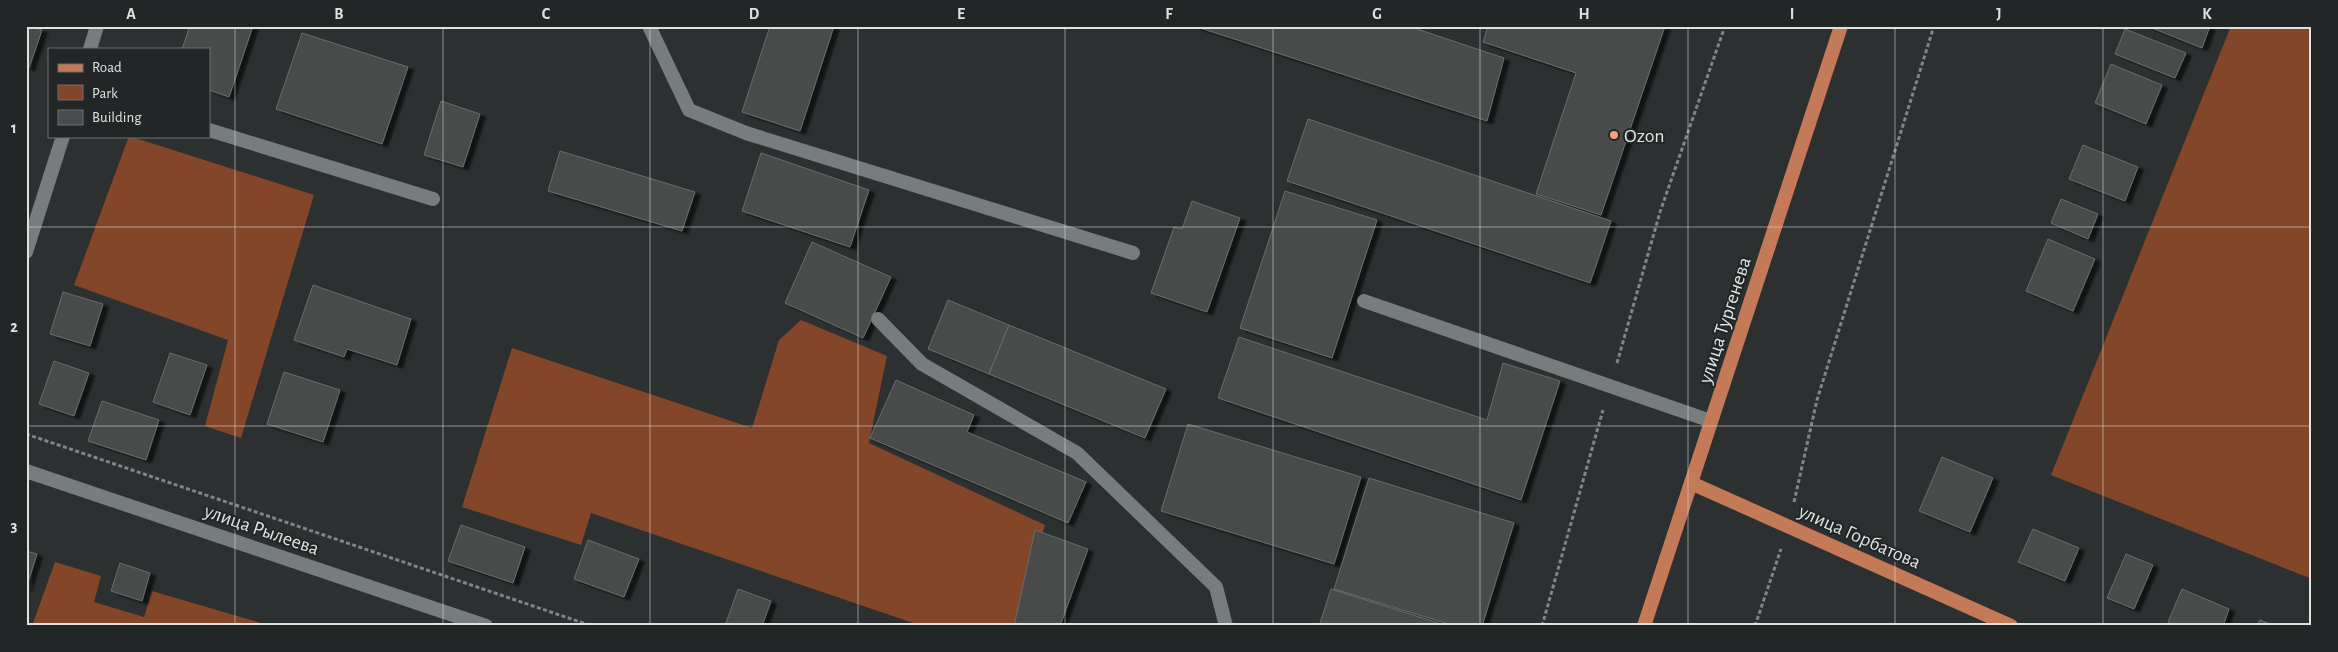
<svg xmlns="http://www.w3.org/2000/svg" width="2338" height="652" viewBox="0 0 2338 652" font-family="'Alegreya Sans',sans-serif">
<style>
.green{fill:#844629}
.building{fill:#484c4c;stroke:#686c6d;filter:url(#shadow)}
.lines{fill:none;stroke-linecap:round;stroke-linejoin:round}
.path{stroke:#828586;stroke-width:3;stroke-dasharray:4 2.5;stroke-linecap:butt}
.service{stroke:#777c7c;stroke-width:14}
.tertiary{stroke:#777c7c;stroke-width:14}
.primary{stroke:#c47a56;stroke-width:14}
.grid{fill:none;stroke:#e0e2e2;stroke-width:1;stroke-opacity:0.55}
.poi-dot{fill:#f2a17e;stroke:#222627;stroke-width:2}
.labels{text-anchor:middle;stroke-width:4;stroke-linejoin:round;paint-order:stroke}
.poi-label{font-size:20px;fill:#e0e2e2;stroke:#222627;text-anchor:start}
.street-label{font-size:20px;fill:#e0e2e2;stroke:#222627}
.neatline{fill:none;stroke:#e0e2e2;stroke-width:2}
.grid-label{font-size:16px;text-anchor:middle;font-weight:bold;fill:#e0e2e2}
</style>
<defs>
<filter id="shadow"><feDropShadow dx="5.5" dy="3" stdDeviation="1" flood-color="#0009"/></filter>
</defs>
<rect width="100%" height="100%" fill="#2c3031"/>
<g class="green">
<path d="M 2231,26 L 2312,26 L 2312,579 L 2051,475 Z"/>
<path d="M 129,136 L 314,195 L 241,438 L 205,426 L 228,340 L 74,285 Z"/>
<path d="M 801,320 L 887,356 L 869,443 L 1045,525 L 1016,626 L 922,626 L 591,513 L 581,545 L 462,507 L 512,348 L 752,428 L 779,340 Z"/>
<path d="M 55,562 L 101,576 L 94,602 L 144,617 L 152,591 L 271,626 L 32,626 Z"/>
</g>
<g class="building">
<path d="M 26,26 L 42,30 L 29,68 L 26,67 Z"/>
<path d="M 190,26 L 253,26 L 229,97 L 209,90 L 209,49 L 182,49 Z"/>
<path d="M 770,26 L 834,26 L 800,131 L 742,112 Z"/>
<path d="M 1194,26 L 1408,26 L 1504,58 L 1487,121 Z"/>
<path d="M 1488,26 L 1665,26 L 1601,215 L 1536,194 L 1576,73 L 1483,42 Z"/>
<path d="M 2147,26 L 2210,26 L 2202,48 Z"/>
<path d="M 2125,29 L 2186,53 L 2175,78 L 2115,54 Z"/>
<path d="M 302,33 L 408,67 L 382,144 L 276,109 Z"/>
<path d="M 2111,64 L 2162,85 L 2146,124 L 2095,103 Z"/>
<path d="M 441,101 L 480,114 L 463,167 L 424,155 Z"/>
<path d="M 1308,119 L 1611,221 L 1590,283 L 1287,181 Z"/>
<path d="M 2083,145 L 2138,167 L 2125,201 L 2069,179 Z"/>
<path d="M 560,151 L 695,192 L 682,231 L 548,191 Z"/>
<path d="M 761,153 L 869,190 L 850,247 L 742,211 Z"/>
<path d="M 1285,191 L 1377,220 L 1332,358 L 1240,328 Z"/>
<path d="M 2061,199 L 2098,214 L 2088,239 L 2051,223 Z"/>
<path d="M 1192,201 L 1240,218 L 1207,312 L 1151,293 L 1174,227 L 1182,229 Z"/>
<path d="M 2048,239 L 2095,259 L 2073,311 L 2026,291 Z"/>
<path d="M 812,242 L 891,277 L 863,338 L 785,303 Z"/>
<path d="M 313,285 L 411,319 L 397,365 L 347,349 L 344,357 L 294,340 Z"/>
<path d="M 63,292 L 103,304 L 90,346 L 50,334 Z"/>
<path d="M 948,300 L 1009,325 L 989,374 L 928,349 Z"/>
<path d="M 1009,325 L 1166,389 L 1145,438 L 989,374 Z"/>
<path d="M 1239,337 L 1487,420 L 1503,363 L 1560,381 L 1521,500 L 1218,398 Z"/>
<path d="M 170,353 L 207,365 L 190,415 L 153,402 Z"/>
<path d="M 54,361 L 89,373 L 74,416 L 39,404 Z"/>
<path d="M 284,372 L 340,390 L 323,442 L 267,424 Z"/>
<path d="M 896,380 L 974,415 L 967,432 L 1086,482 L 1068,523 L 870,438 Z"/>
<path d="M 102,401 L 159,420 L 146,460 L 88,441 Z"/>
<path d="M 1188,424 L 1361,477 L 1334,564 L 1161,511 Z"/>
<path d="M 1942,457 L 1993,478 L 1970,532 L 1919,511 Z"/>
<path d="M 1369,478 L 1514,523 L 1482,626 L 1455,626 L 1334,589 Z"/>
<path d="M 461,525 L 525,547 L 513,583 L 448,561 Z"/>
<path d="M 2033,529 L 2079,548 L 2065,581 L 2018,562 Z"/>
<path d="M 1035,530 L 1088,549 L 1060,626 L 1014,626 Z"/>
<path d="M 588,540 L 639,559 L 624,597 L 574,579 Z"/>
<path d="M 26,551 L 37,554 L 26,589 Z"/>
<path d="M 2126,554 L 2153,565 L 2134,609 L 2107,598 Z"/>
<path d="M 120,563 L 150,573 L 142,601 L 111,591 Z"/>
<path d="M 738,589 L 771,601 L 762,626 L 725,626 Z"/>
<path d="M 1331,589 L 1448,626 L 1319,626 Z"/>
<path d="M 2182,589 L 2229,609 L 2223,626 L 2176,626 L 2168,622 Z"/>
<path d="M 2260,620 L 2275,626 L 2257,626 Z"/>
</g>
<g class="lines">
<g class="path">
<path d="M 1617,363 L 1660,212 L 1725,26"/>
<path d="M 26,434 L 592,626"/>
<path d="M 1794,502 L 1817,400 L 1934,26"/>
<path d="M 1542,626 L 1603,410"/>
<path d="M 1755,626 L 1781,549"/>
</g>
<g class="service">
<path d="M 649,26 L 689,110 L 746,133 L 1133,253"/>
<path d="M 209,130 L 433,199"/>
<path d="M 1364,301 L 1711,421"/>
<path d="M 878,319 L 922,364 L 1077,453 L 1216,587 L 1226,626"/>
</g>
<g class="tertiary">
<path d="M 90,49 L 97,26"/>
<path d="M 26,252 L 63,136"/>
<path d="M 26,471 L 486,626"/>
</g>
<g class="primary">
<path d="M 1691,483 L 2011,626"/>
<path d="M 1644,626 L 1841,26"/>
</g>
</g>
<path class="grid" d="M 235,26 L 235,626M 443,26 L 443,626M 650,26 L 650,626M 858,26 L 858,626M 1065,26 L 1065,626M 1273,26 L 1273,626M 1480,26 L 1480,626M 1688,26 L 1688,626M 1895,26 L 1895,626M 2103,26 L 2103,626M 26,227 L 2312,227M 26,426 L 2312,426"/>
<circle class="poi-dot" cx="1614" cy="135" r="5"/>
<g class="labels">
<g class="poi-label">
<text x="1624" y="142">Ozon</text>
</g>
<g class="street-label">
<text transform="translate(1724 320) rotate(-72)" y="7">улица Тургенева</text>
<text transform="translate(262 529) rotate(19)" y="7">улица Рылеева</text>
<text transform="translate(1860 536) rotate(24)" y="7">улица Горбатова</text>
</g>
</g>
<rect width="2338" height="652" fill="none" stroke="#222627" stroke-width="55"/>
<rect x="48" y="48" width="162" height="90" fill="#222627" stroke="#6e7172"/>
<rect x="58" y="64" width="25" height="8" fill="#c47a56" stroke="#6e7172"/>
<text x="92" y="72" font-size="15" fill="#e0e2e2">Road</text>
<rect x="58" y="85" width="25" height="15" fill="#844629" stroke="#6e7172"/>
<text x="92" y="98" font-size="15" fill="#e0e2e2">Park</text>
<rect x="58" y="110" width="25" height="15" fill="#484c4c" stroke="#6e7172"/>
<text x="92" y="122" font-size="15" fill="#e0e2e2">Building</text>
<rect x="28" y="28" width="2282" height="596" class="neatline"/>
<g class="grid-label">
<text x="131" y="19">A</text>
<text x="339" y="19">B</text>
<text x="546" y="19">C</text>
<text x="754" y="19">D</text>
<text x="961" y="19">E</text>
<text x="1169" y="19">F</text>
<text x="1377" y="19">G</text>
<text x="1584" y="19">H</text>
<text x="1792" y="19">I</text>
<text x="1999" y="19">J</text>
<text x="2207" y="19">K</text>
<text x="14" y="133">1</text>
<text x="14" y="332">2</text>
<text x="14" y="531">3</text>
</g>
</svg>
